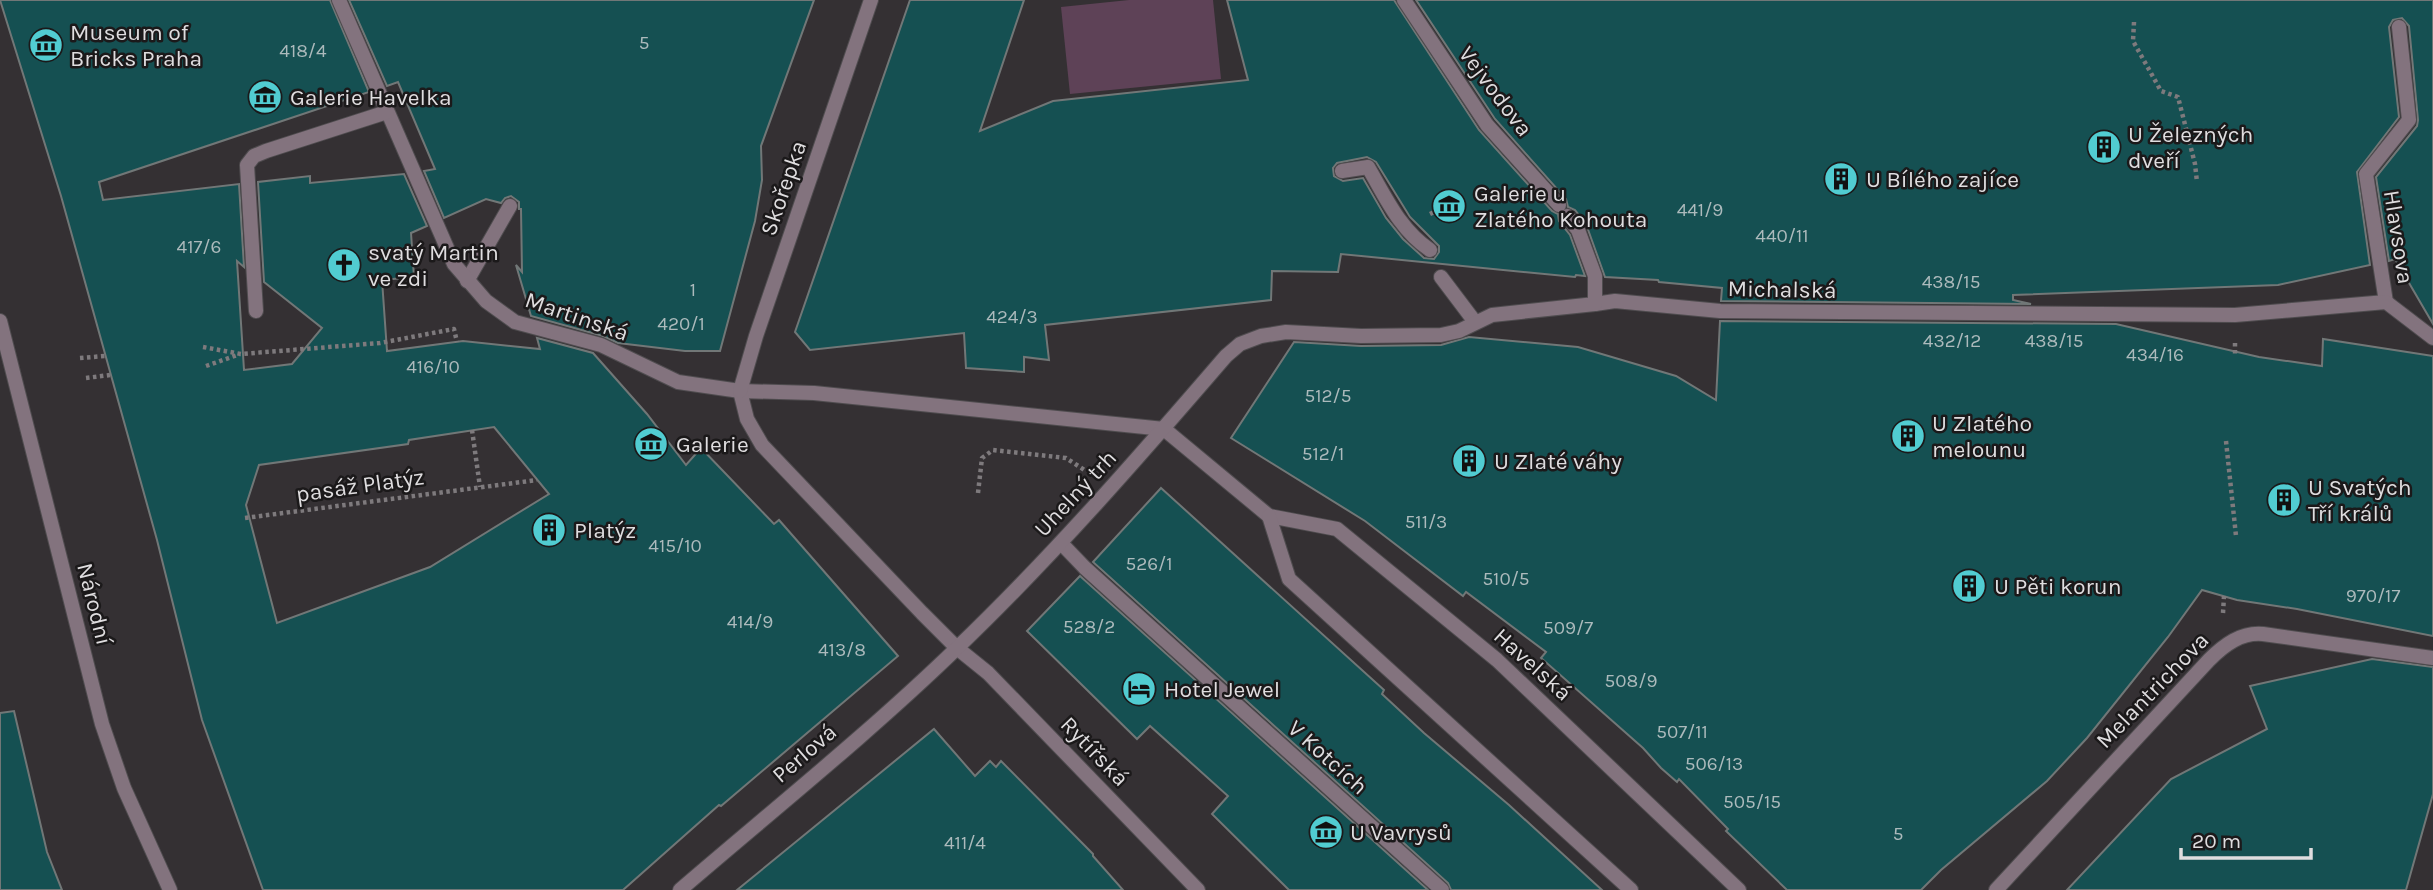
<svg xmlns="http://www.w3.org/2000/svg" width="2433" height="890" viewBox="0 0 2433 890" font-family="Karla,sans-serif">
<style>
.green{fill:#5e4257}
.building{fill:#155052;stroke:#717777;stroke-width:2;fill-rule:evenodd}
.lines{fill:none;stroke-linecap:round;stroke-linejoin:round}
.service-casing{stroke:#4f4c4f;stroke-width:16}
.pedestrian-casing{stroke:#4f4c4f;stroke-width:16}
.minor-casing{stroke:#4f4c4f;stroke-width:16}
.path{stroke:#7e7a7d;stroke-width:4.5;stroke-dasharray:3.5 3.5;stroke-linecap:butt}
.service{stroke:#83737e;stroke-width:14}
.pedestrian{stroke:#83737e;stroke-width:14}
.minor{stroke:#83737e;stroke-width:14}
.labels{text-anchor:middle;stroke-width:5;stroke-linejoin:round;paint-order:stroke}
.number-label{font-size:19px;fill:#acbabc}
.poi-label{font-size:23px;fill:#dfdddf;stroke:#1b191a;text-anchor:start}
.street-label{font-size:23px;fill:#dfdddf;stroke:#1b191a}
</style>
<rect width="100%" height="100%" fill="#343033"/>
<path class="green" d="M 1129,0 L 1213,0 L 1221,79 L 1070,94 L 1061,7 Z"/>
<g class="building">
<path d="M 0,0 L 330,0 L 369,92 L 99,182 L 103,200 L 239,184 L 244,267 L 237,261 L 244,370 L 292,364 L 322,328 L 264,282 L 258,182 L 310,176 L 310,183 L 404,174 L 427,226 L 411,233 L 414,277 L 382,280 L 387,351 L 463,341 L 540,349 L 537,338 L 593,353 L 647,414 L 686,465 L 701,448 L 774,524 L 779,520 L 898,656 L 721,806 L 719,805 L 623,890 L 263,890 L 202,720 L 157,540 L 61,196 ZM 494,427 L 549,494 L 430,567 L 277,623 L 246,505 L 259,465 L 408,444 L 409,440 Z"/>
<path d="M 349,0 L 814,0 L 761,146 L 762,180 L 755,221 L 720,351 L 685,351 L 618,343 L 603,336 L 531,316 L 516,265 L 522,272 L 521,209 L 519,209 L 519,202 L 511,196 L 505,198 L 501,203 L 486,199 L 444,218 L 424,171 L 435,169 L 398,82 L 387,86 Z"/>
<path d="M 910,0 L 1024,0 L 980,131 L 1053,101 L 1248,80 L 1227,0 L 1394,0 L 1479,130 L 1552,211 L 1558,214 L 1559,221 L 1570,235 L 1585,276 L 1576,275 L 1575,277 L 1341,254 L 1338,272 L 1272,271 L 1271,300 L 1045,325 L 1049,360 L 1024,357 L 1024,372 L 966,368 L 964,333 L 810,350 L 795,332 ZM 1367,157 L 1376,162 L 1410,217 L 1439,246 L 1439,252 L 1434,259 L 1424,258 L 1403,239 L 1386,218 L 1363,178 L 1343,181 L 1334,176 L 1333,168 L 1337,163 Z"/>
<path d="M 1416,0 L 2433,0 L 2433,324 L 2395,259 L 2389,261 L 2376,177 L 2417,126 L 2418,120 L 2409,26 L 2402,18 L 2393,20 L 2389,27 L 2399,117 L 2357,172 L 2370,265 L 2278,285 L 2013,295 L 2013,300 L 2031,304 L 1721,301 L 1722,288 L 1659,282 L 1658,280 L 1605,277 L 1586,224 L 1575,210 L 1568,207 L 1566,199 L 1495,119 Z"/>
<path d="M 1720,321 L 2116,324 L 2259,357 L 2322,366 L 2323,339 L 2433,356 L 2433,636 L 2297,609 L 2237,600 L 2202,590 L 2168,637 L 2087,738 L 2047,781 L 1941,870 L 1921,890 L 1787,890 L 1726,831 L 1728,829 L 1679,779 L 1677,782 L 1661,768 L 1643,748 L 1541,658 L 1546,652 L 1466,592 L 1463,596 L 1365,521 L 1231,438 L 1294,342 L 1361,346 L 1441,345 L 1469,337 L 1578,347 L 1676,376 L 1716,400 Z"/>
<path d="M 1161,488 L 1384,690 L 1382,694 L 1424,733 L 1509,805 L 1602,890 L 1451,890 L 1448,883 L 1093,562 Z"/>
<path d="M 1080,576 L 1428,890 L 1289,890 L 1212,814 L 1228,796 L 1150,726 L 1137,739 L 1027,631 Z"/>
<path d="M 2372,659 L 2433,667 L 2433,794 L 2406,890 L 2067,890 L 2171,779 L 2267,729 L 2250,686 Z"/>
<path d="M 14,711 L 47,852 L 62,890 L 0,890 L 0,713 Z"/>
<path d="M 934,729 L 975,776 L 990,761 L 996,767 L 1001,761 L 1093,854 L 1093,856 L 1123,890 L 737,890 Z"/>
</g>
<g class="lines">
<g class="service-casing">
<g id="service">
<path d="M 1342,171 L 1368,167 C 1386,198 1400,230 1430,250"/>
<path d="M 1441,277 L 1475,322"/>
<path d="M 467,281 L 510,206"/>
<path d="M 2386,302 L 2366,174 L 2409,120 L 2399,27"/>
</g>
</g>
<g class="pedestrian-casing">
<g id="pedestrian">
<path d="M 1595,304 L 1615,301 L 1720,311 L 2235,315 L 2386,302 L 2433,338"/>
<path d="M 1996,890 L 2209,660 C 2224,645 2241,632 2263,634 L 2433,658"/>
</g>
</g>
<g class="minor-casing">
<g id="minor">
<path d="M 339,0 L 454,264 L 486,301 L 515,322 L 601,345 L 678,382 L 740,391 L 814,393 L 1164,429"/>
<path d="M 1404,0 L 1487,125 L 1559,205"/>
<path d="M 256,311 L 247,165 L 254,156 L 266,151 L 387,112"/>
<path d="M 0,321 L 102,724 L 124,788 L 170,890"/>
<path d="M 740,391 L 747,419 L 762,445 L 922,613 L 957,648 L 988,673 L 1198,890"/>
<path d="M 740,391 L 756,336 L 871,0"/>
<path d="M 1164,429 L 1269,516 L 1337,529 L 1497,660 L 1739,890"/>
<path d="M 1269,516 L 1289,579 L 1631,890"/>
<path d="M 1061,543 L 1085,568 L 1442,890"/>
<path d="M 680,890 C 773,810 868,734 956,649 C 1052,557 1139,457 1226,356 L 1240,344 L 1261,336 L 1286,332 L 1361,336 L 1441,335 L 1459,331 L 1492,315 L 1595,304 L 1595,276 L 1578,230 L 1567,216"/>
</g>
</g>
<g class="path">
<path d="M 2134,22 L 2133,41 L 2161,91 L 2178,97 L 2195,164 L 2197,182"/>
<path d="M 1430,214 L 1444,207"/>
<path d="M 2235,343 L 2235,354"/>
<path d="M 203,347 L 241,354 L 380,343 L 454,329 L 457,342"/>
<path d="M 80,358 L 105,356"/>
<path d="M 206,366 L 240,354"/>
<path d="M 86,378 L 110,375"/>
<path d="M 472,430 L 480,487"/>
<path d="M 2226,441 L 2236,536"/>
<path d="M 978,493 L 982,458 L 993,450 L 1066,458 L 1086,471"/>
<path d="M 245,518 L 537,480"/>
<path d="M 2223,613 L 2224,596"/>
</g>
<use href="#service" class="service"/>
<use href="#pedestrian" class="pedestrian"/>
<use href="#minor" class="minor"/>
</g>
<defs>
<g id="museum-disc" transform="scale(1.75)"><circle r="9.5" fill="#51ccd1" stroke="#1b191a"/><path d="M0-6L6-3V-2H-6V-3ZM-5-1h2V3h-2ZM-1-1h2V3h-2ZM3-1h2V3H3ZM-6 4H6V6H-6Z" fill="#111"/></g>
<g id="building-disc" transform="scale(1.75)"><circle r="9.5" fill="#51ccd1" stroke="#1b191a"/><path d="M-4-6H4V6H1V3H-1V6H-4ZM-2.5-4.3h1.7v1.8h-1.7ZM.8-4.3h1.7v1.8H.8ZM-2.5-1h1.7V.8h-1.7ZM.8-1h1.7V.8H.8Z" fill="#111"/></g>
<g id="church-disc" transform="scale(1.75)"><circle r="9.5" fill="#51ccd1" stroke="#1b191a"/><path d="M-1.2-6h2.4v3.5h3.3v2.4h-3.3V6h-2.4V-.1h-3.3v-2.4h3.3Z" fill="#111"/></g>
<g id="hotel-disc" transform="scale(1.75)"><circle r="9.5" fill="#51ccd1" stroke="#1b191a"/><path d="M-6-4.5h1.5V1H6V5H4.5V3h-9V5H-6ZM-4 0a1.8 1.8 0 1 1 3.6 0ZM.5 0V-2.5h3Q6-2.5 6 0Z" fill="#111"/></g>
</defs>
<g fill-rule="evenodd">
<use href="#museum-disc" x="46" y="45"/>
<use href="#museum-disc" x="265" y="97"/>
<use href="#building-disc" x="2104" y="147"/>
<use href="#building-disc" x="1841" y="179"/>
<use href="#museum-disc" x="1449" y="206"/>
<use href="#church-disc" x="344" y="265"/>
<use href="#building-disc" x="1908" y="436"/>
<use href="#museum-disc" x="651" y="444"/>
<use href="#building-disc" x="1469" y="461"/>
<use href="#building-disc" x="2284" y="500"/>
<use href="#building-disc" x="549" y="530"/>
<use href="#building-disc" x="1969" y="586"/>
<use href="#hotel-disc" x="1139" y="689"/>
<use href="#museum-disc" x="1326" y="832"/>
</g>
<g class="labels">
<g class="number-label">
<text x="644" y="49">5</text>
<text x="303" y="57">418/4</text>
<text x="1700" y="216">441/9</text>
<text x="1782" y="242">440/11</text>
<text x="199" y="253">417/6</text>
<text x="1951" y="288">438/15</text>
<text x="693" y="296">1</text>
<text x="1012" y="323">424/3</text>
<text x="681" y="330">420/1</text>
<text x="1952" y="347">432/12</text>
<text x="2054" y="347">438/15</text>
<text x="2155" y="361">434/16</text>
<text x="433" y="373">416/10</text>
<text x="1328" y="402">512/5</text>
<text x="1323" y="460">512/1</text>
<text x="1426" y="528">511/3</text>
<text x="675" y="552">415/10</text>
<text x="1149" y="570">526/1</text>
<text x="1506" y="585">510/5</text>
<text x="2373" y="602">970/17</text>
<text x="750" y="628">414/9</text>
<text x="1089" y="633">528/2</text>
<text x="1568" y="634">509/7</text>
<text x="842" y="656">413/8</text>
<text x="1631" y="687">508/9</text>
<text x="1682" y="738">507/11</text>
<text x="1714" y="770">506/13</text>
<text x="1752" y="808">505/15</text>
<text x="1898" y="840">5</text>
<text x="965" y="849">411/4</text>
</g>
<g class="poi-label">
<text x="70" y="40">Museum of<tspan x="70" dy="26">Bricks Praha</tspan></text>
<text x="290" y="105">Galerie Havelka</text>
<text x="2128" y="142">U Železných<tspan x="2128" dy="26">dveří</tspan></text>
<text x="1866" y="187">U Bílého zajíce</text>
<text x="1474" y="201">Galerie u<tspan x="1474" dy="26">Zlatého Kohouta</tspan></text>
<text x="368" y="260">svatý Martin<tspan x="368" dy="26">ve zdi</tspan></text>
<text x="1932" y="431">U Zlatého<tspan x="1932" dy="26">melounu</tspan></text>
<text x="676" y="452">Galerie</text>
<text x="1494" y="469">U Zlaté váhy</text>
<text x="2308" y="495">U Svatých<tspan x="2308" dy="26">Tří králů</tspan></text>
<text x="574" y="538">Platýz</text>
<text x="1994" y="594">U Pěti korun</text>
<text x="1164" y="697">Hotel Jewel</text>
<text x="1350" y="840">U Vavrysů</text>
</g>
<g class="street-label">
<text transform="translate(1496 91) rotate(53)" y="8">Vejvodova</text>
<text transform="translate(783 188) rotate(-71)" y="8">Skořepka</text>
<text transform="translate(2399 237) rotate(81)" y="8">Hlavsova</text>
<text transform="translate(1782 289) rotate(1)" y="8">Michalská</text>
<text transform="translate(577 316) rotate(19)" y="8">Martinská</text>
<text transform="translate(360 485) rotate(-8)" y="8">pasáž Platýz</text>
<text transform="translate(1075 493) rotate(-47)" y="8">Uhelný trh</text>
<text transform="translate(95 604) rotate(76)" y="8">Národní</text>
<text transform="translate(1533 664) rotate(42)" y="8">Havelská</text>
<text transform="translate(2152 690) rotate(-46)" y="8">Melantrichova</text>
<text transform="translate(1095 751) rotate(46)" y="8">Rytířská</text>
<text transform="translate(804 753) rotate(-41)" y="8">Perlová</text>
<text transform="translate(1328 757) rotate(42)" y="8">V Kotcích</text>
</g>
</g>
<path d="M2181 848v10h130v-10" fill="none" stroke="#dfdddf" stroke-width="3.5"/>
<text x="2192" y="848" font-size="21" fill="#dfdddf" stroke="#1b191a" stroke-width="5" paint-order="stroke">20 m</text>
</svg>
